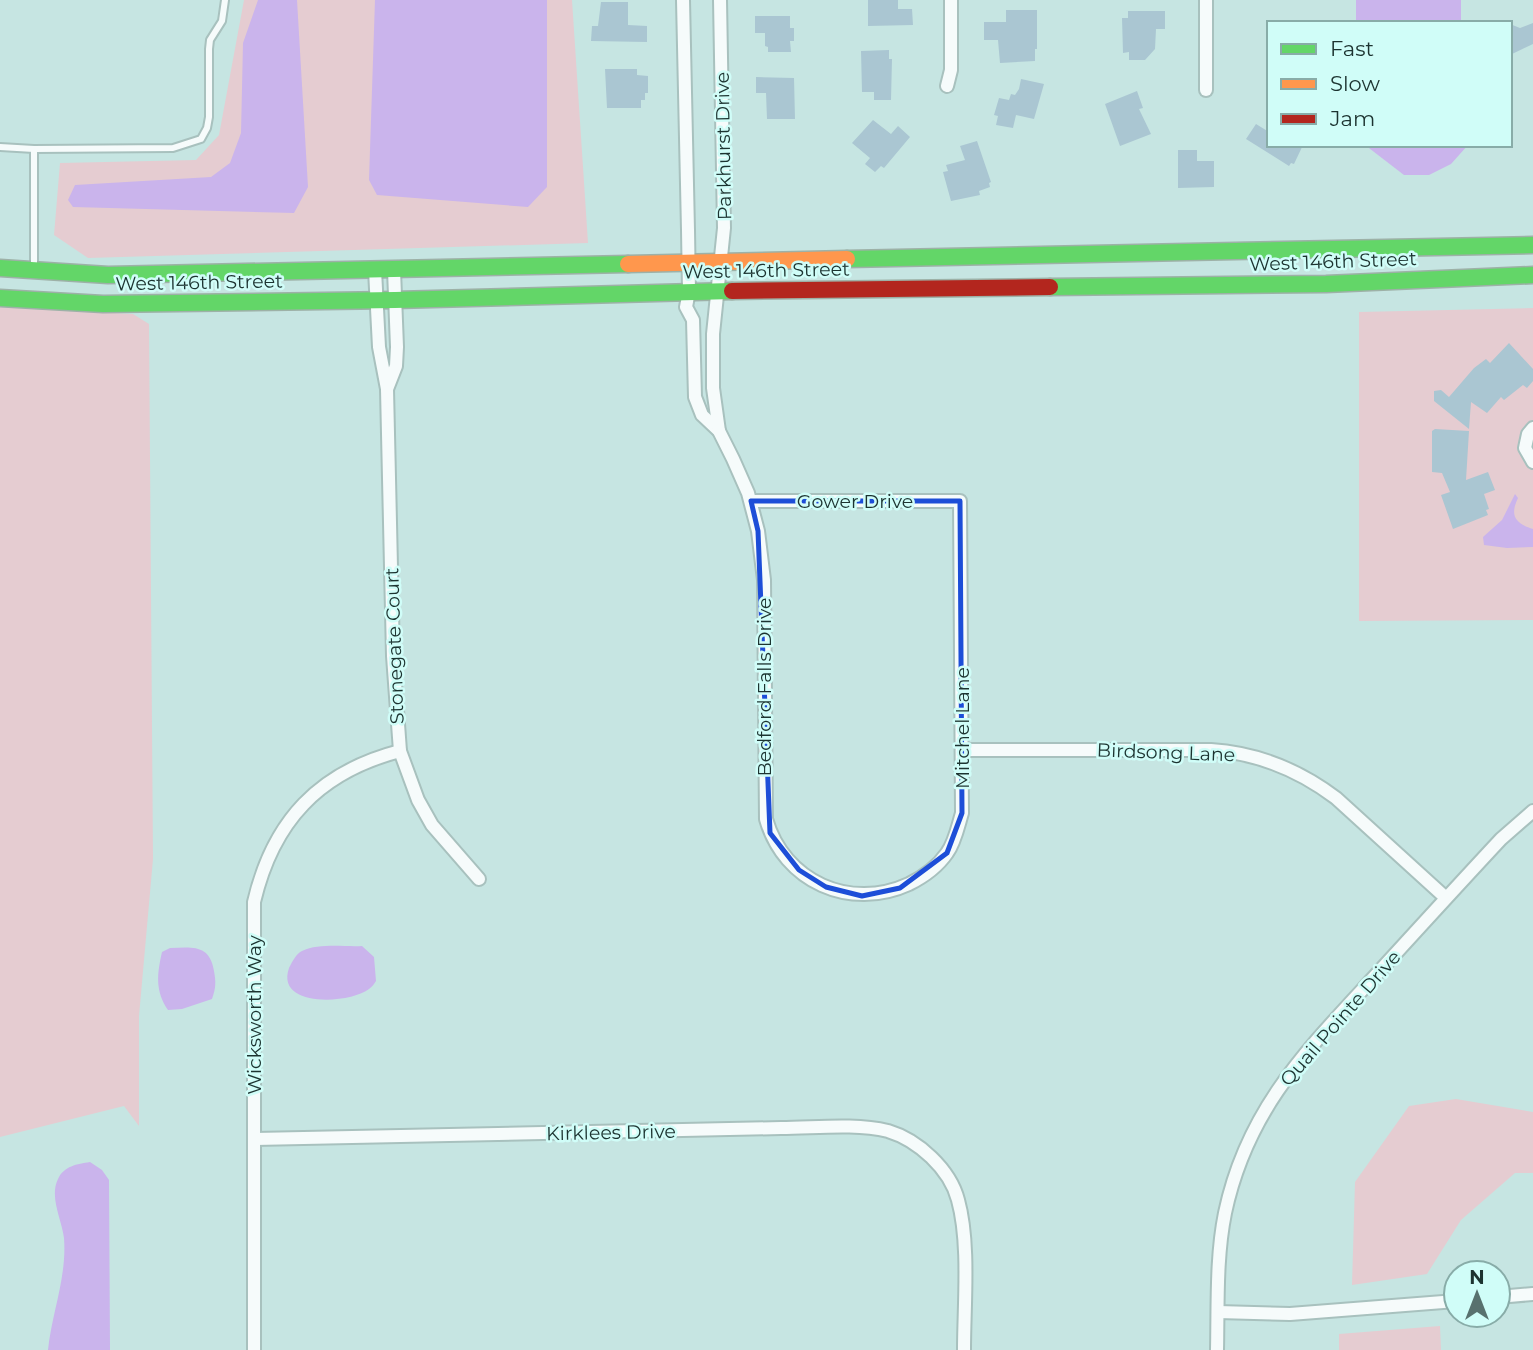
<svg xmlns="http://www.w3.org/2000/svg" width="1533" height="1350" viewBox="0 0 1533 1350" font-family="Montserrat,sans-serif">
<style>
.green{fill:#e5ccd1}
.water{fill:#cab4ec}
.building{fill:#aac6d2}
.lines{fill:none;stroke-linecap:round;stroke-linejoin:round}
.lane-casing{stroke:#a8c1be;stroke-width:10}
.street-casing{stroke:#a8c1be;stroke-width:16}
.fast-casing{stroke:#9db1a7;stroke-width:19}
.slow-casing{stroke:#9db1a7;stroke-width:19}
.jam-casing{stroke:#9db1a7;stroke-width:19}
.lane{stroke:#f6fbfb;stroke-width:6}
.street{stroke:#f6fbfb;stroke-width:12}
.fast{stroke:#63d668;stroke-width:16}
.slow{stroke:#ff974d;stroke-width:16}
.jam{stroke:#b3261e;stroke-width:16}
.marked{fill:none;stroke:#1d4ed8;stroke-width:5;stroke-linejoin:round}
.labels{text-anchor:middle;stroke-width:5;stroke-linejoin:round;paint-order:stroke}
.street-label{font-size:19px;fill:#1c3330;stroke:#d0fdf8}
</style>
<rect width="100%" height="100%" fill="#c6e5e2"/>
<g class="green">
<path d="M 244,0 L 572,0 L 588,243 L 88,258 L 54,235 L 60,163 L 196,160 L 219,135 Z"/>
<path d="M 0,307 L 133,314 L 149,324 L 153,859 L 139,1016 L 139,1126 L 124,1106 L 0,1137 Z"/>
<path d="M 1533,308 L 1533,620 L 1359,621 L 1359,312 Z"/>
<path d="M 1456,1099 L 1533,1112 L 1533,1173 L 1515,1173 L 1461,1220 L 1427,1274 L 1352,1285 L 1355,1182 L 1409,1106 Z"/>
<path d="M 1440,1326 L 1441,1350 L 1339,1350 L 1339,1334 Z"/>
</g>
<g class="water">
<path d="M 258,0 L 297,0 L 308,187 L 294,213 L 73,207 L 68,200 L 75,185 L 211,177 L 230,163 L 241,133 L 243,43 Z"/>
<path d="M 375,0 L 547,0 L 547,187 L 528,207 L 377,195 L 369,180 Z"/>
<rect x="1356" y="0" width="105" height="23"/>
<path d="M 1365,145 L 1468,145 L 1451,164 L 1429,175 L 1404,175 Z"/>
<path d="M 1515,494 L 1518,498 C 1510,515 1514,523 1533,529 L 1533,547 L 1507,548 L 1484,545 L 1483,537 L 1502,520 Z"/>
<path d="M 362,946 L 374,957 L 376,981 C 374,984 372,987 369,989 C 350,1004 275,1008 289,968 C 292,962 296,954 302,951 C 319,943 344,947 362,946 Z"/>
<path d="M 170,948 C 192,947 210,944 214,971 C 216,982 216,988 212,999 L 182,1009 L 168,1010 C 155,991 157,974 162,952 Z"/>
<path d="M 90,1162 L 102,1170 L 109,1180 L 110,1350 L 48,1350 C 52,1312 67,1277 64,1238 C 62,1220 49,1197 58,1179 C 64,1166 77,1164 90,1162 Z"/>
</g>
<g class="building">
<path d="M 868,0 L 898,0 L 898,9 L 912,9 L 913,25 L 868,26 Z"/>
<path d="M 601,2 L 628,2 L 628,25 L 647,26 L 647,42 L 591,41 L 592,26 L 598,26 Z"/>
<path d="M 1006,10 L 1037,10 L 1037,49 L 1035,49 L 1035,61 L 1000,63 L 998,40 L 984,40 L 984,22 L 1006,22 Z"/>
<path d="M 1128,11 L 1165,11 L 1165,29 L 1156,29 L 1155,49 L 1145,60 L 1129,60 L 1129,52 L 1123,53 L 1122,18 L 1128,18 Z"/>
<path d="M 755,16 L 790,16 L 790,28 L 794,28 L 794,41 L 790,41 L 791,52 L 768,52 L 768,47 L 765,46 L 765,33 L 755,33 Z"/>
<path d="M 1533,23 L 1533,44 L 1510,55 L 1510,24 L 1520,28 Z"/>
<path d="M 889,50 L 889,59 L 892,59 L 891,100 L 874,100 L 874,92 L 862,92 L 861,51 Z"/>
<path d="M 605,69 L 637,69 L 637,75 L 648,76 L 648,93 L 645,93 L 645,100 L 641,100 L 641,108 L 607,108 Z"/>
<path d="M 756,77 L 794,78 L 795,119 L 767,119 L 766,93 L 756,93 Z"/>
<path d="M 1021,79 L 1044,84 L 1034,119 L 1016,115 L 1013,128 L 996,125 L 998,116 L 994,115 L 999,98 L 1009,100 L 1011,94 L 1015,95 L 1019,89 Z"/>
<path d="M 1137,91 L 1143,108 L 1139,109 L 1151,134 L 1120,146 L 1105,104 Z"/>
<path d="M 873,120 L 891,134 L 898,126 L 910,137 L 884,168 L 881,166 L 875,172 L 865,164 L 870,158 L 852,143 Z"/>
<path d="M 1256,124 L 1269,132 L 1269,145 L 1303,145 L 1294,164 L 1291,163 L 1289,166 L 1246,139 Z"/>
<path d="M 977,141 L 991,182 L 989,183 L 990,187 L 979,191 L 980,195 L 951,201 L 943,172 L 948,171 L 946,165 L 965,160 L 960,146 Z"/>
<path d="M 1178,150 L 1197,150 L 1197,161 L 1214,161 L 1214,187 L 1178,188 Z"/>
<path d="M 1509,343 L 1533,369 L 1533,381 L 1527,388 L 1523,385 L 1504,400 L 1501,397 L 1487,413 L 1471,402 L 1469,429 L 1434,401 L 1434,391 L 1441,390 L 1449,397 L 1474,368 L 1486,359 L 1490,363 Z"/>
<path d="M 1435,429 L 1469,431 L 1466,480 L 1488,472 L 1495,490 L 1484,494 L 1489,509 L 1486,510 L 1488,515 L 1453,529 L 1441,495 L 1450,492 L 1442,473 L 1432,472 L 1432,431 Z"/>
</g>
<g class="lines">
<g class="lane-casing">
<g id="lane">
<path d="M 0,147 L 34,149"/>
<path d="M 34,268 L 34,149 L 173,148 L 201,139 L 207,128 L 209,117 L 209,49 L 210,40 L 222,21 L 225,0"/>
</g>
</g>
<g class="street-casing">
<g id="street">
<path d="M 683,0 L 688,230 L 689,291 L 686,307 L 693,320 L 695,397 L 702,415 L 719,431 L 733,459 L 748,493 L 758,531 L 764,580 L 766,819 C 784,882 850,911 909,884 C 923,877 938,866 947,853 C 955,842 958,826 962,813 L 960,501 L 751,501"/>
<path d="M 1206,0 L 1206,90"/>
<path d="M 947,86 L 951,70 L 951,0"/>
<path d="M 375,270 L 379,347 L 387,389 L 393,656 L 400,751 L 418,800 L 432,825 L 479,879"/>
<path d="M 387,389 L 396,366 L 397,347 L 394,270"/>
<path d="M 1533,428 L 1528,434 L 1525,448 L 1533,462"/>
<path d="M 719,431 L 713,388 L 713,334 L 724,228 L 720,0"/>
<path d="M 963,750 L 1211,750 C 1257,753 1299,770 1336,798 L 1446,898"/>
<path d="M 255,1139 L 781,1128 C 815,1128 854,1123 888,1131 C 918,1140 950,1169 958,1200 C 970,1243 964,1305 964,1350"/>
<path d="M 1498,1297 L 1533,1294"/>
<path d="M 1218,1312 L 1290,1314 L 1456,1301"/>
<path d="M 254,1350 L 254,902 C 273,821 319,772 400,751"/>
<path d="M 1217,1350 C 1218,1305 1216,1257 1225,1213 C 1247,1109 1307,1050 1376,975 C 1418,929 1459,884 1501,839 L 1533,811"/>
</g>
</g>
<g class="fast-casing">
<g id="fast">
<path d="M 847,259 L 1533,245"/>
<path d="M 0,268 L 108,275 L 628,264"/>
<path d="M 1050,287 L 1326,284 L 1533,275"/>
<path d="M 0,298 L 103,304 L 395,300 L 732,291"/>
</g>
</g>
<g class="slow-casing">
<path id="slow" d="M 628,264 L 847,259"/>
</g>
<g class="jam-casing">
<path id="jam" d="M 732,291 L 1050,287"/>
</g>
<use href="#lane" class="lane"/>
<use href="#street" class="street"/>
<use href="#fast" class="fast"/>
<use href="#slow" class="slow"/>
<use href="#jam" class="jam"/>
</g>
<path class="marked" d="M 751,501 L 960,501 L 962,813 L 947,853 L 900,888 L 862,896 L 826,887 L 799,870 L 770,833 L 758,531 Z"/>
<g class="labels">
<g class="street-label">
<text transform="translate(723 146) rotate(-91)" y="7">Parkhurst Drive</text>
<text transform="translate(1333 261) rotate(-2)" y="7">West 146th Street</text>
<text transform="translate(766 270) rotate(-1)" y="7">West 146th Street</text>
<text transform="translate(199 282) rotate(-1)" y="7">West 146th Street</text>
<text x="855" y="508">Gower Drive</text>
<text transform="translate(394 646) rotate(-92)" y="7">Stonegate Court</text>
<text transform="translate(764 687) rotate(-90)" y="7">Bedford Falls Drive</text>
<text transform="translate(962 728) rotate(-90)" y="7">Mitchel Lane</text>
<text transform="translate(1166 752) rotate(2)" y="7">Birdsong Lane</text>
<text transform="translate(254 1015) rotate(-90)" y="7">Wicksworth Way</text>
<text transform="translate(1340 1018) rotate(-49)" y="7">Quail Pointe Drive</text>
<text transform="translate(611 1132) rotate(-1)" y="7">Kirklees Drive</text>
</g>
</g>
<rect x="1267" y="21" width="245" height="126" fill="#d0fdf8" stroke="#88aca8" stroke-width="2"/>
<rect x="1281" y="44" width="35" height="10" fill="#63d668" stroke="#88aca8" stroke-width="2"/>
<text x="1330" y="56" font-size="21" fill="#1c3330">Fast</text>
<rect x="1281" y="79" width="35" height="10" fill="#ff974d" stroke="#88aca8" stroke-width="2"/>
<text x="1330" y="91" font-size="21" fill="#1c3330">Slow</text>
<rect x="1281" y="114" width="35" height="10" fill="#b3261e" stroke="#88aca8" stroke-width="2"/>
<text x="1330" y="126" font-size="21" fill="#1c3330">Jam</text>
<g transform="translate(1477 1294)"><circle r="33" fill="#d0fdf8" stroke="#88aca8" stroke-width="2"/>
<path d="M0-5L12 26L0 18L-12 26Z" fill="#58716e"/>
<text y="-10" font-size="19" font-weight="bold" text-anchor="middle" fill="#1c3330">N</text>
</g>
</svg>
